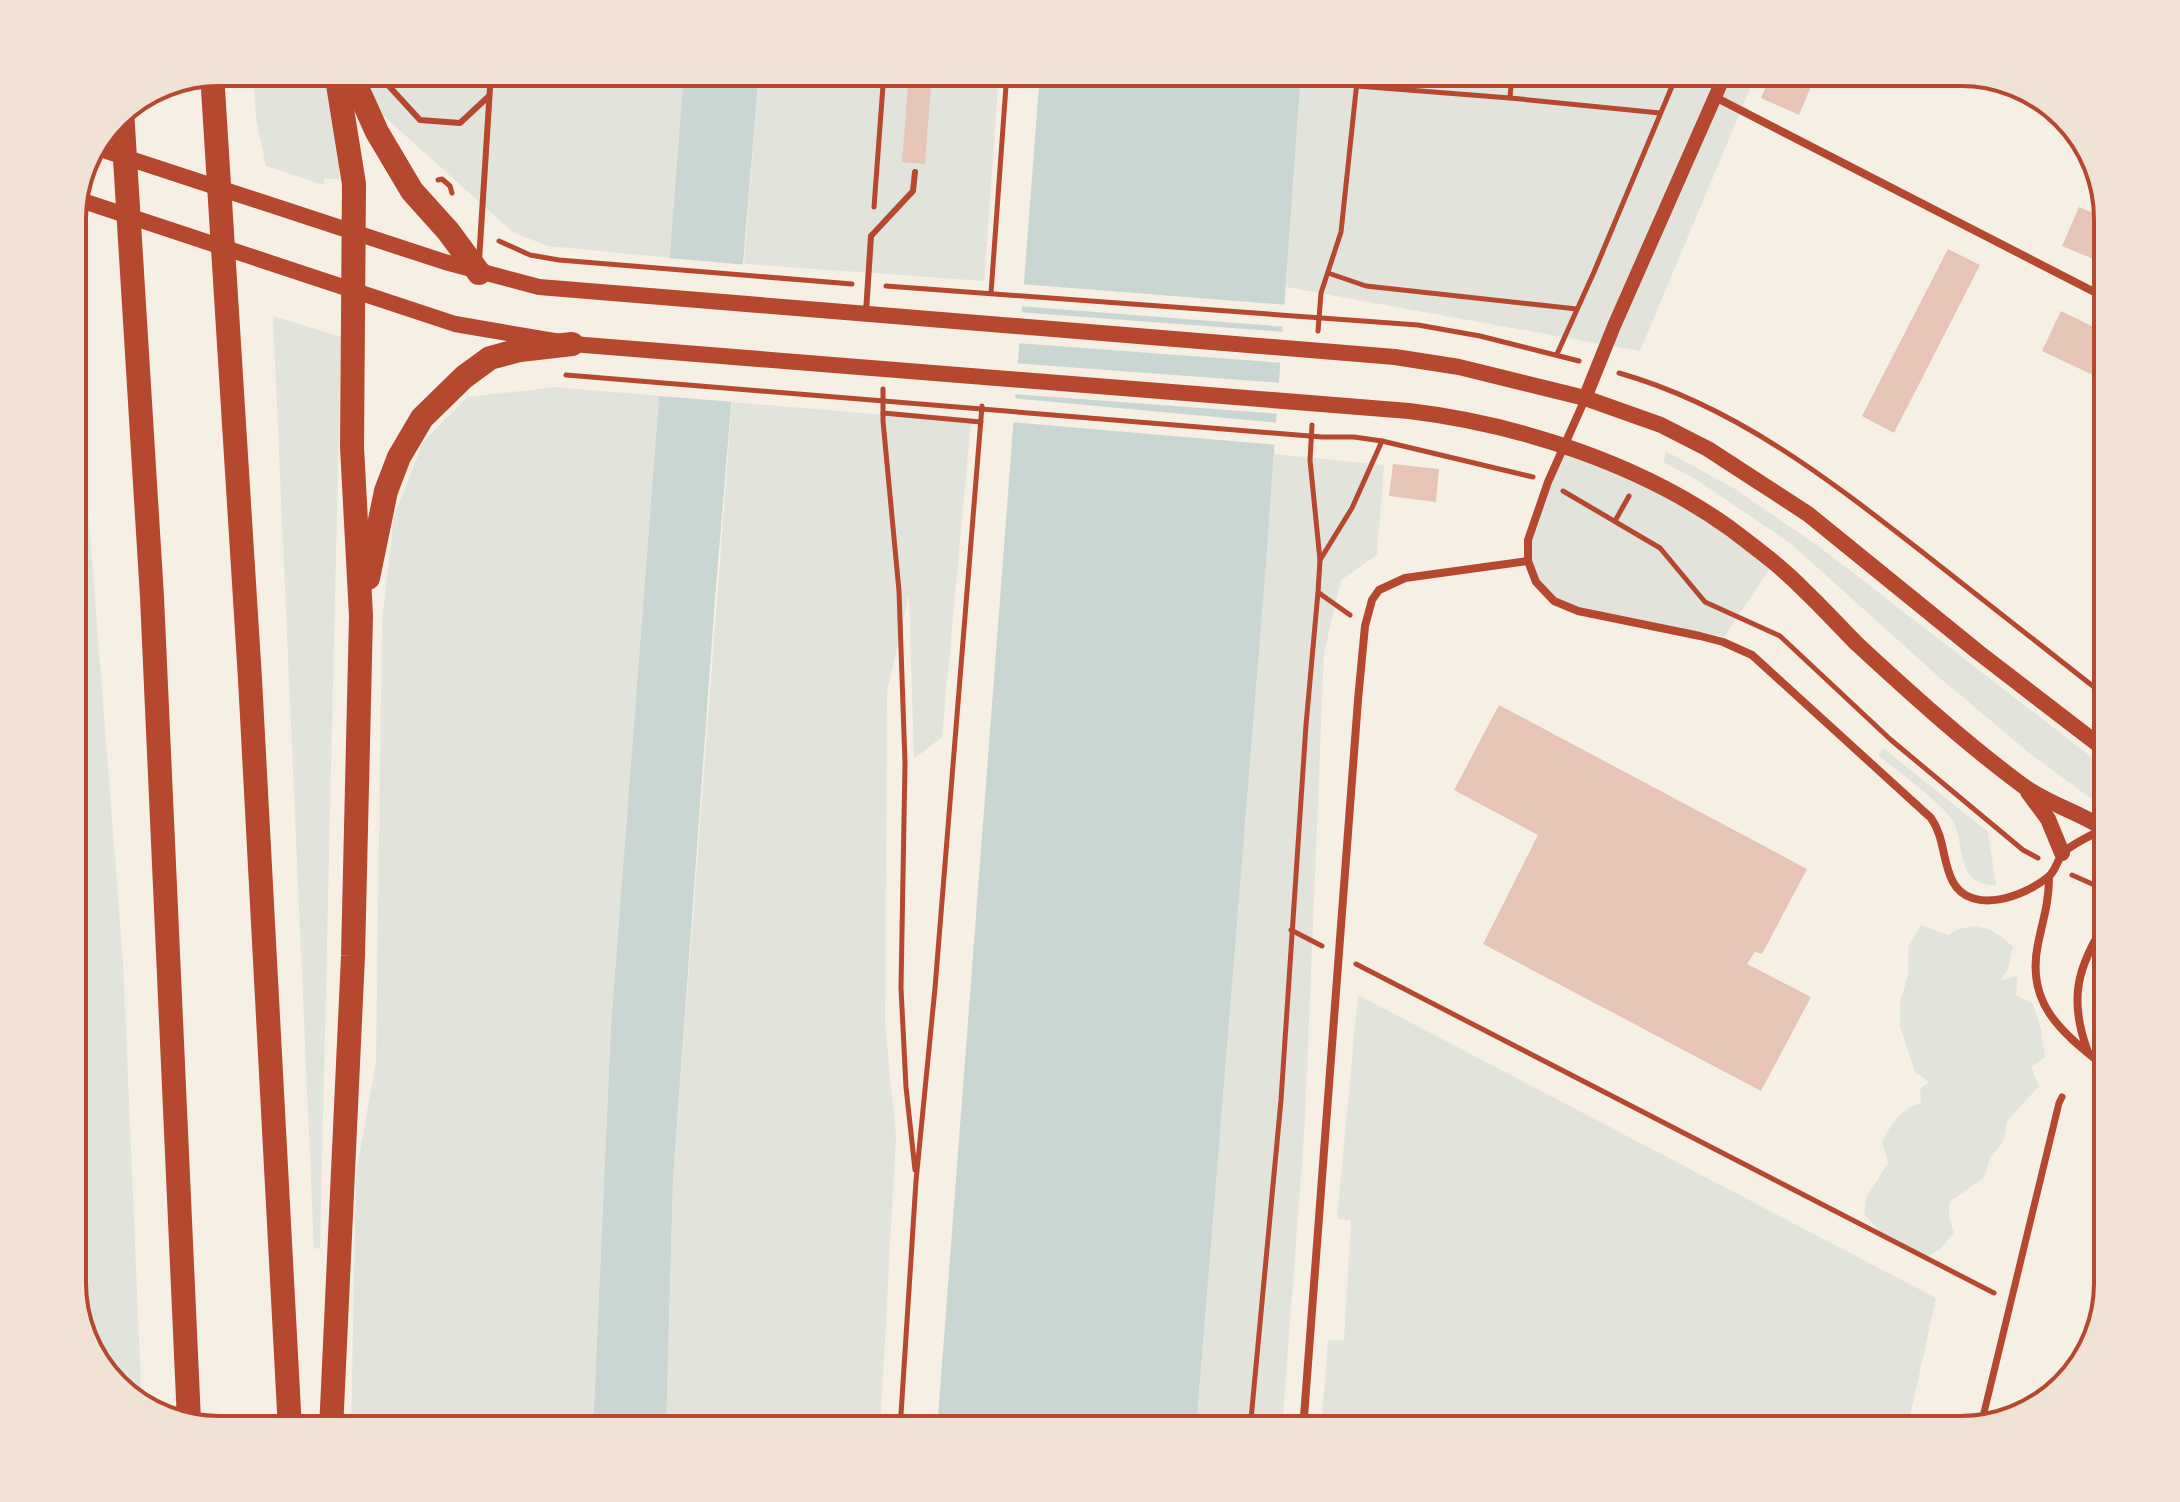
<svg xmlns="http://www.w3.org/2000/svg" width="2180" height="1502" viewBox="0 0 2180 1502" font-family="Cabin,sans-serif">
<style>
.green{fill:#e2e4dc}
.water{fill:#c9d6d2}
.pier{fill:#f6efe4}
.building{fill:#e6c5b7}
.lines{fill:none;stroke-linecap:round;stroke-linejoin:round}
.path{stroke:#b5482f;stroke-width:5}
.service{stroke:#b5482f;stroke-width:6}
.pedestrian{stroke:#b5482f;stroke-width:7}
.minor{stroke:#b5482f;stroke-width:8}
.tertiary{stroke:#b5482f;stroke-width:14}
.secondary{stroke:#b5482f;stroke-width:16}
.motorway{stroke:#b5482f;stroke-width:24}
.rim{fill:none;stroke:#b5482f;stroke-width:4}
</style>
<rect width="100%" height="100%" fill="#f6efe4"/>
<g class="green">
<path d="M 253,72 L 324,72 L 339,156 L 339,180 L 325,178 L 323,185 L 266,166 L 256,119 Z"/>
<path d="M 366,72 L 684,72 L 672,258 L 548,246 L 514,233 L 378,111 Z"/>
<path d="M 759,72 L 999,72 L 984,281 L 744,264 Z"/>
<path d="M 1301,72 L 1757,72 L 1640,351 L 1286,287 Z"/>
<path d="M 72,302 L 123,961 L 142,1407 L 137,1405 L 91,1356 L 82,1323 L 72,1171 Z"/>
<path d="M 273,316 L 341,337 L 320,1248 L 314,1249 Z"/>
<path d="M 556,387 L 661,396 L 611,1026 L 593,1430 L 351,1430 L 356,1173 L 376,1062 L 382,621 L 394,516 L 423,442 L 467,397 Z"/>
<path d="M 732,402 L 971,422 L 942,737 L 914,759 L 909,595 L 887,692 L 885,1023 L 896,1137 L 880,1430 L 666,1430 L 673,1179 Z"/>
<path d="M 1565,450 L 1679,501 L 1771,567 L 1724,637 L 1564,604 L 1536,581 L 1528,560 L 1529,542 Z"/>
<path d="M 1666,451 L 1735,489 L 1821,548 L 2094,759 L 2108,784 L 2108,811 L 2028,752 L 1940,678 L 1790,543 L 1694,478 L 1663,462 Z"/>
<path d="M 1274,454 L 1384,465 L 1377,555 L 1341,580 L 1324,653 L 1305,1122 L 1282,1430 L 1196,1430 Z"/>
<path d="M 1883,748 L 1988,832 L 1996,885 C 1956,886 1965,847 1954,823 C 1944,804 1896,770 1878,755 Z"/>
<path d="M 1921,925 L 1948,935 C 1974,919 1993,927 2013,947 L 2008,969 L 2000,981 L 2018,976 L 2016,995 L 2033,1004 L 2041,1029 L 2045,1057 L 2031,1067 L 2039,1086 L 2007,1121 L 2003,1142 L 1990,1157 L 1985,1177 L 1949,1202 L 1949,1218 L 1954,1233 L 1940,1249 L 1925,1258 L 1884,1237 L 1864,1214 L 1867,1196 L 1888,1163 L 1882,1141 C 1891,1125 1902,1107 1921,1103 L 1920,1089 L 1929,1082 L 1915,1072 L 1900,1026 L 1900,1001 L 1908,976 L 1908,947 Z"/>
<path d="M 1358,995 L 1936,1298 L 1907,1430 L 1321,1430 L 1328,1340 L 1344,1340 L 1351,1220 L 1337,1219 Z"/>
</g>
<g class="water">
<path d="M 684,72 L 759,72 L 715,598 L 673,1179 L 666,1430 L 593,1430 L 611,1026 Z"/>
<path d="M 1040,72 L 1301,72 L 1266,563 L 1196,1430 L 937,1430 Z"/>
</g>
<g class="pier">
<path d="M 668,258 L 748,265 L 736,402 L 657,396 Z"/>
<path d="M 1020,284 L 1288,305 L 1287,327 L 1018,306 Z"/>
<path d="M 1018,312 L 1286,332 L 1284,363 L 1016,343 Z"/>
<path d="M 1014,363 L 1283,383 L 1281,414 L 1012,394 Z"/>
<path d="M 1011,398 L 1280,423 L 1278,445 L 1010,422 Z"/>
</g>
<g class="building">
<path d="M 909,72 L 932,72 L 925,164 L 902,162 Z"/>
<path d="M 1772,72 L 1817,72 L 1799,115 L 1761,98 Z"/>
<path d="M 2079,207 L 2108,219 L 2108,265 L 2062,246 Z"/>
<path d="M 1948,249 L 1980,265 L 1894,433 L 1862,416 Z"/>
<path d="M 2061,311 L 2108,334 L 2108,382 L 2042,351 Z"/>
<path d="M 1393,464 L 1439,469 L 1436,502 L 1389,496 Z"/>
<path d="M 1499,705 L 1807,869 L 1762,954 L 1755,952 L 1747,964 L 1811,997 L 1761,1091 L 1483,944 L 1538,835 L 1454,790 Z"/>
<path d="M 2105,1230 L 2108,1230 L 2108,1267 L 2100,1266 Z"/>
</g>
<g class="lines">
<g class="path">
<path d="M 1357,86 L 1510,98 L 1512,72"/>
<path d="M 1510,98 L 1660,113"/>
<path d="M 438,180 L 442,179 L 450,186 L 452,193"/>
<path d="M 874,207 L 884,72"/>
<path d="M 499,241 L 530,255 L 559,260 L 852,284"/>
<path d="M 1328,273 L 1366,286 L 1577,309"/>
<path d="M 886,286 L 1418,325 L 1480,336 L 1579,361"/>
<path d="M 991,293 L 1007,72"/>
<path d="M 1318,331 L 1321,293 L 1341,232 L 1358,72"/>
<path d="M 1557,354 L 1594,272 L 1678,72"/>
<path d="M 1619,373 C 1736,406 1831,481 1926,555 C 1986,602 2047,650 2108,698"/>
<path d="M 566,375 L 1322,437 L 1354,437 L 1382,441 L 1533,477"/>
<path d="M 883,389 L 883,421 L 899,591 L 905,763 L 901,988 L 906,1087 L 915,1170"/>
<path d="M 883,413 L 981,422"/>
<path d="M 1563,491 L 1660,548 L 1705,602 L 1780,636 L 1891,740 L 2023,850 L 2038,858"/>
<path d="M 1615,521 L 1629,496"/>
<path d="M 1320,560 L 1352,508 L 1382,441"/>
<path d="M 1319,593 L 1350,615"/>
<path d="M 2072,875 L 2108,891"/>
<path d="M 1291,930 L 1322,946"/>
<path d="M 1356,964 L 1994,1293"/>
<path d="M 2001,1412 L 2018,1415"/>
<path d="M 900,1430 L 916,1181 L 935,988 L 982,406"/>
<path d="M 1250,1430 L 1281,1100 L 1306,725 L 1318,592 L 1320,560 L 1310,460 L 1312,425"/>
</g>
<g class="service">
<path d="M 376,72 L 420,120 L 460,123 L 489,96"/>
<path d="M 479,261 L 491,72"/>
<path d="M 866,312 L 871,236 L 913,191 L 915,172"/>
</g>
<path class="pedestrian" d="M 1981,1425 L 2059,1103 L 2062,1097"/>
<g class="minor">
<path d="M 1715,97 L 2108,299"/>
<path d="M 1585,399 L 1548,482 L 1528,540 L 1528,561 L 1536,582 L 1554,601 L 1578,611 L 1700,636 L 1723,642 L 1752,655 L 1931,818 C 1945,838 1942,862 1953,882 C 1972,916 2025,896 2048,877 C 2057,870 2057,858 2065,851 C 2076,842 2090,836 2103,829"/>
<path d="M 2049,877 C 2049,903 2043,919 2038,944 C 2025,1006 2064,1034 2108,1069"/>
<path d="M 2088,1052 C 2068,999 2077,966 2108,919"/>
<path d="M 1303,1430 L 1358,700 L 1365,626 L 1372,600 L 1379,590 L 1405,578 L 1528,561"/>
</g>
<path class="tertiary" d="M 1585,398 L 1614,326 L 1726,72"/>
<g class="secondary">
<path d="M 100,149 L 445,262 L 539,287 L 1395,357 L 1459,367 L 1585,398 L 1661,425 L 1708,449 L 1808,514 L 1978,652 L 2108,752"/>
<path d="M 77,199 L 455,324 L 572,344 L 1409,411 C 1518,424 1641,464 1731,529 C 1756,548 1783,568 1805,591 C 1823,608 1839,626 1856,643 C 1909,692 1964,742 2022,785 C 2048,804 2081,813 2108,831"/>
<path d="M 2028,792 L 2048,819 L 2062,853"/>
</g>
<g class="motorway">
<path d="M 350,72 L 377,132 L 412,191 L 448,231 L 479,273"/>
<path d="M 212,73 L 250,679 L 290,1430"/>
<path d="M 122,110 L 152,597 L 189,1421"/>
<path d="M 368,578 L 386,491 L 399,457 L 422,418 L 464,377 L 490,358 L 520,350 L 572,344"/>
<path d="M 331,1430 L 353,956 L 361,616 L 352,447 L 354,184 L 336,72"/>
</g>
</g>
<path d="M0 0H2180V1502H0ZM219 86H1961A133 133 0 0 1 2094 219V1283A133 133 0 0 1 1961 1416H219A133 133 0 0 1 86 1283V219A133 133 0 0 1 219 86Z" fill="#f1e2d6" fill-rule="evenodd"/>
<path class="rim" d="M219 86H1961A133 133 0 0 1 2094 219V1283A133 133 0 0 1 1961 1416H219A133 133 0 0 1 86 1283V219A133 133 0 0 1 219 86Z"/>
</svg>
